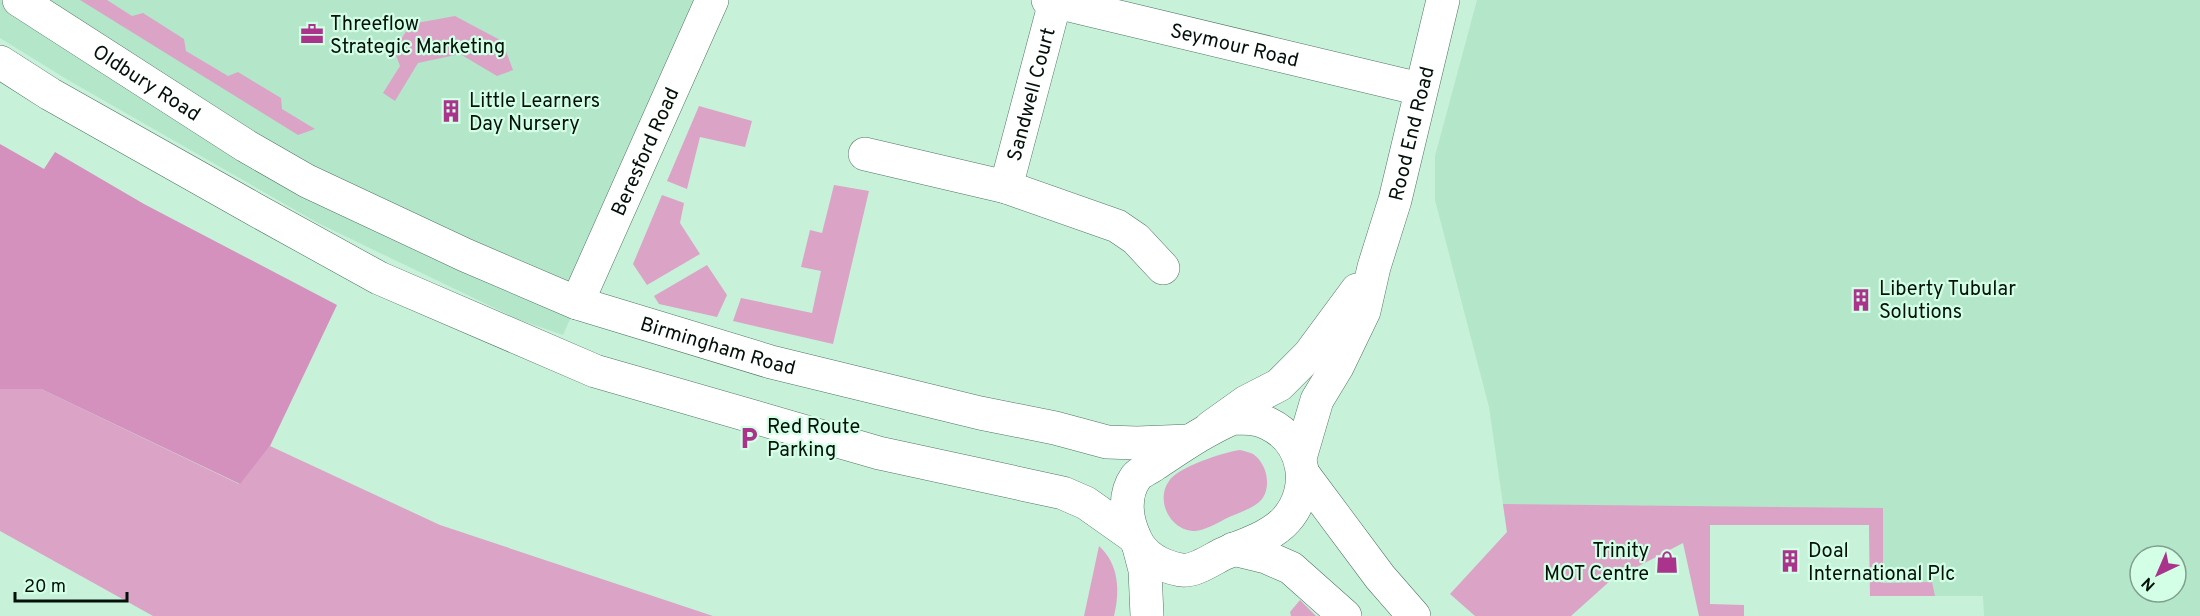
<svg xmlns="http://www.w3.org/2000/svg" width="2200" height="616" viewBox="0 0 2200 616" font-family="Overpass,sans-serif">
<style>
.built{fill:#b4e6ca;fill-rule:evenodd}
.green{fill:#dba4c7}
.forest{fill:#d591be}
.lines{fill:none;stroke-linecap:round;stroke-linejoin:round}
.minor-casing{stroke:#4f7561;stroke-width:34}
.major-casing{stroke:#4f7561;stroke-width:34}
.minor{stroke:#fff;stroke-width:33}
.major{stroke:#fff;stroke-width:33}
.labels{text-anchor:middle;stroke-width:4.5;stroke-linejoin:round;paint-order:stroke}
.poi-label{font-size:20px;fill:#031109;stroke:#d4ffe7;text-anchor:start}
.street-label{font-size:20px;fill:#031109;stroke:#d4ffe7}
</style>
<rect width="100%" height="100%" fill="#c7f1d9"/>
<g class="built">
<path d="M 0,0 L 712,0 L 563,335 L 517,319 L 318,223 L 68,80 L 0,38 Z"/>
<path d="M 1477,0 L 2200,0 L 2200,616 L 1984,616 L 1983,596 L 1870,596 L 1869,525 L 1710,525 L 1507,532 L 1489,407 L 1435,200 L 1435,156 ZM 2140,556 L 2176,556 L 2176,592 L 2140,592 Z"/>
</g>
<g class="green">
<path d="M 80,0 L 107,0 L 132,16 L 143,13 L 184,39 L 186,51 L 228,76 L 238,72 L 281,98 L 282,109 L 315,129 L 298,135 Z"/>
<path d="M 455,16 L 502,41 L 513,70 L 497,76 L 460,54 L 418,63 L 395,101 L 383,93 L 400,66 L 394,50 L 411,24 Z"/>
<path d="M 699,106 L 752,121 L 745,147 L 700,137 L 687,189 L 667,181 Z"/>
<path d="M 834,185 L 869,191 L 833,344 L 733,321 L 741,298 L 812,313 L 821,271 L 801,267 L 810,230 L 822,233 Z"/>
<path d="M 662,195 L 684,203 L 680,223 L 700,254 L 647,285 L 633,264 Z"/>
<path d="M 707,265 L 727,295 L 717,317 L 659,304 L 654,296 Z"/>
<path d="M 0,389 L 41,389 L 239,484 L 270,446 L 440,525 L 713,616 L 153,616 L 0,531 Z"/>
<path d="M 1240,450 C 1244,451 1249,452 1253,454 C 1268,464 1273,491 1258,503 C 1249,510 1235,514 1225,519 C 1216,524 1205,530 1195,531 C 1170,531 1155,500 1169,481 C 1178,467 1224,452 1240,450 Z"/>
<path d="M 1503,504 L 1883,508 L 1883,583 L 1932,582 L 1935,596 L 1870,596 L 1869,525 L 1710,525 L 1710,604 L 1744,605 L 1744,616 L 1699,616 L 1683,543 L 1610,581 L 1571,616 L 1475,616 L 1450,594 L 1507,532 Z"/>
<path d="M 1099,546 C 1119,564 1120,591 1114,616 L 1084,616 Z"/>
<path d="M 1300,600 L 1316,616 L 1291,616 L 1290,612 Z"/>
</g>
<path class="forest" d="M 0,144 L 44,169 L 55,152 L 144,204 L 337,305 L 270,446 L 240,484 L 41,389 L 0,389 Z"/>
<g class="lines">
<g class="minor-casing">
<g id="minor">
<path id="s1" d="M 1048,0 L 1420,89"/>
<path d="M 865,154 L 1006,187 L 1117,226 L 1136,239 L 1163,268"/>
<path id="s2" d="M 1006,187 L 1055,2"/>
<path id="s3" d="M 577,303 L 712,0"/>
<path d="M 1211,427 L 1246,402 L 1279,385 L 1309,355 L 1357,290"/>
<path id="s4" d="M 1300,458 L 1317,400 L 1337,367 L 1364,311 L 1374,267 L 1395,200 L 1443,0"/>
<path d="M 1139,547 L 1145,570 L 1147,616"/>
</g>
</g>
<g class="major-casing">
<g id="major">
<path id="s5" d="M 19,0 L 246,146 L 307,181 L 465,255 L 577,303 L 771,362 L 980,413 L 1055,428 L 1107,442 L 1137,443 L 1189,441"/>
<path d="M 0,62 L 50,94 L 254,209 L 379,278 L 595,371 L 879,453 L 1063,493 L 1086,503 L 1134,537"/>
<path d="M 1233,418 C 1246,418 1257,418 1269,424 C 1306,442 1313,490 1286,520 C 1271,537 1243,545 1223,554 C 1211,560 1194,572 1181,570 C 1160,566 1143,557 1135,538 C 1126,519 1123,495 1136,477 C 1140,472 1150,468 1155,464 C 1181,447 1205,430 1233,418 Z"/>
<path d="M 1304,475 L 1380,577 L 1414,616"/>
<path d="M 1233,549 L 1266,557 L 1291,568 L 1345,616"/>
</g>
</g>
<use href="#minor" class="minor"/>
<use href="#major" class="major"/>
</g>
<defs>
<g id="office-bare" transform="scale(1.8)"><path d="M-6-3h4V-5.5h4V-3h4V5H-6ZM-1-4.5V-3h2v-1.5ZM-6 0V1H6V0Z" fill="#aa348b" stroke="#d4ffe7" stroke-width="2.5" paint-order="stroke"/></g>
<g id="building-bare" transform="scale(1.8)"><path d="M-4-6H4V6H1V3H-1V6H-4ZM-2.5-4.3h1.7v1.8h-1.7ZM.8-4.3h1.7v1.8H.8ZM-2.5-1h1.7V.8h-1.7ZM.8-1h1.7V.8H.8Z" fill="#aa348b" stroke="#d4ffe7" stroke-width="2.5" paint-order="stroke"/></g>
<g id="parking-bare" transform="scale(1.8)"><path d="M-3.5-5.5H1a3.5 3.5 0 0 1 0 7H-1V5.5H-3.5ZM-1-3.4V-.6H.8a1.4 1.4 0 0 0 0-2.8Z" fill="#aa348b" stroke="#d4ffe7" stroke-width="2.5" paint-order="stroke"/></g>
<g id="shop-bare" transform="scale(1.8)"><path d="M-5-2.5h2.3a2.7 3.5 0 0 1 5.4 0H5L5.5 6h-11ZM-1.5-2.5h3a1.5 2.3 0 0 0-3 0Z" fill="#aa348b" stroke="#d4ffe7" stroke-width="2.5" paint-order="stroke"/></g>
</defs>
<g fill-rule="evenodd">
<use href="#office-bare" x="312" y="34"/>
<use href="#building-bare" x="451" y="111"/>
<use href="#building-bare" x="1861" y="300"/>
<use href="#parking-bare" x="749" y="438"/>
<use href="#building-bare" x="1790" y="561"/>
<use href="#shop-bare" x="1667" y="562"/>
</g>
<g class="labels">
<g class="poi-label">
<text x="330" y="30">Threeflow<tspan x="330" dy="23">Strategic Marketing</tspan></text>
<text x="469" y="107">Little Learners<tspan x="469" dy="23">Day Nursery</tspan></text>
<text x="1879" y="295">Liberty Tubular<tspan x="1879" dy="23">Solutions</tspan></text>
<text x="767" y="433">Red Route<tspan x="767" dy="23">Parking</tspan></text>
<text x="1649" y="557" text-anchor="end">Trinity<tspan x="1649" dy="23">MOT Centre</tspan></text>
<text x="1808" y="557">Doal<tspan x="1808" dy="23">International Plc</tspan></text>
</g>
<g class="street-label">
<text dy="7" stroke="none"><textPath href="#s1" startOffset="192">Seymour Road</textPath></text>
<text dy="7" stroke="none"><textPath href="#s5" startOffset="152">Oldbury Road</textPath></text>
<text dy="7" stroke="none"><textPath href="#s2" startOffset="96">Sandwell Court</textPath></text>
<text dy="7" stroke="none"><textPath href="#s4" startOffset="345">Rood End Road</textPath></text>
<text dy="7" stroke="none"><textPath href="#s3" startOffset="166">Beresford Road</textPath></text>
<text dy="7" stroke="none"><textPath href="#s5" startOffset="784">Birmingham Road</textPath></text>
</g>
</g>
<g transform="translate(2158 574) rotate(224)"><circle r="28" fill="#d4ffe7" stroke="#80a08e" stroke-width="1.5"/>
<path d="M0-4.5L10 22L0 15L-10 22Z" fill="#aa348b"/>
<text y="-9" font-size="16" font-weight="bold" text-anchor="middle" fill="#031109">N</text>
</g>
<path d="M15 592v9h112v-9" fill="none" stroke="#031109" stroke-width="3"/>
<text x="24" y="592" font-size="18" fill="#031109" stroke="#d4ffe7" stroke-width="4.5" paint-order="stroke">20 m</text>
</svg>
